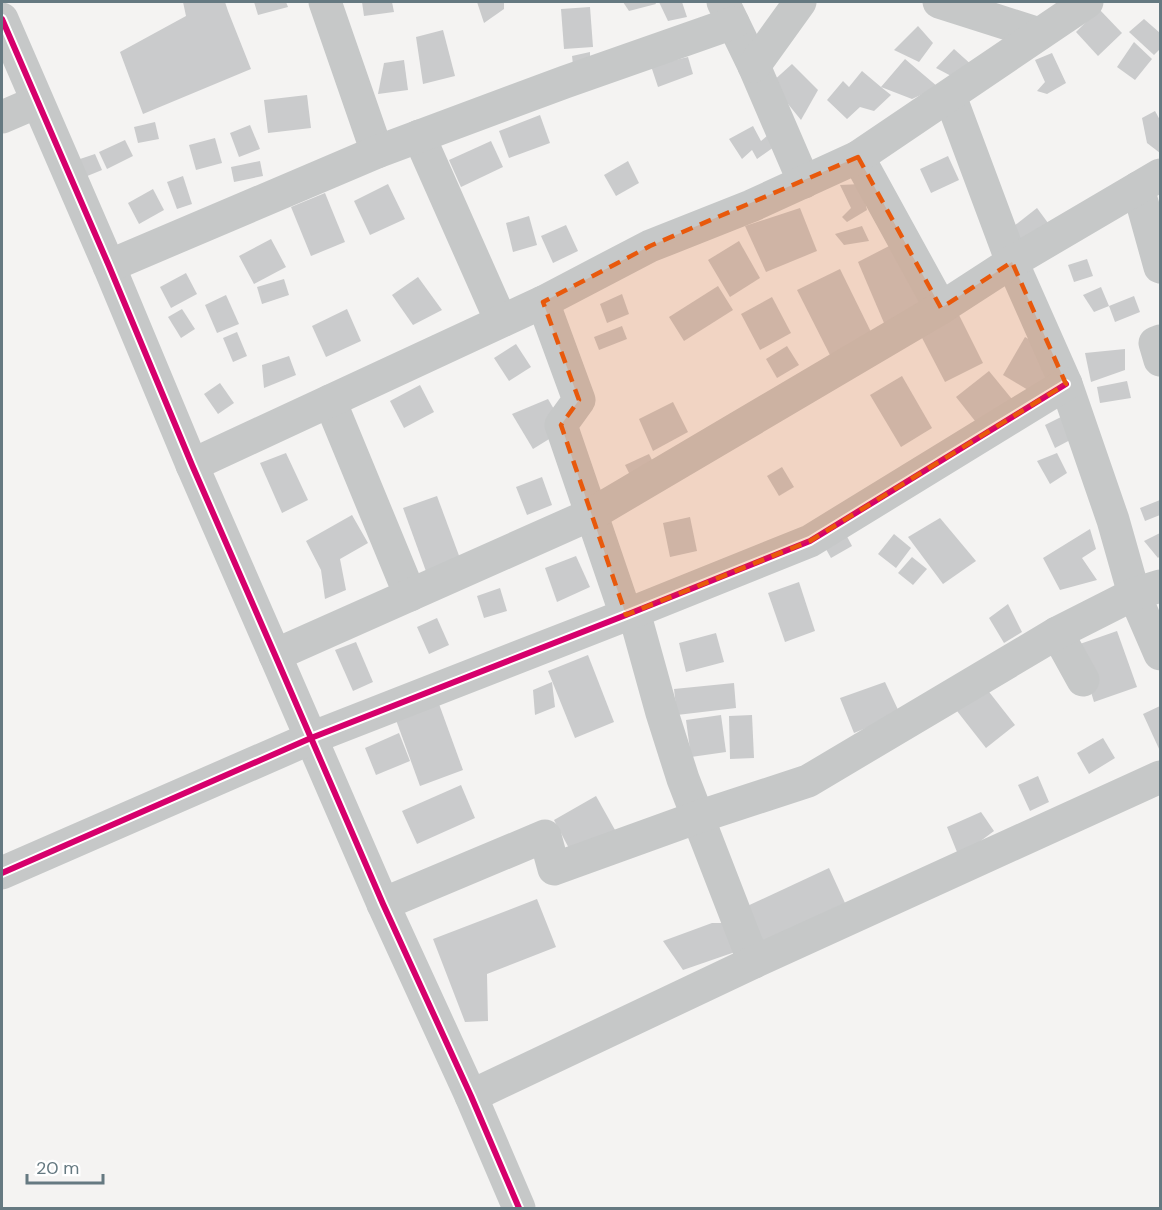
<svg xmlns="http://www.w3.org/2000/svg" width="1162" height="1210" viewBox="0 0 1162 1210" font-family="'DM Sans',sans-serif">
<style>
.building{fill:#cacbcc}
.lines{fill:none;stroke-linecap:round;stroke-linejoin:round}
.minor{stroke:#c6c8c8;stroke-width:33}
.cycleway-casing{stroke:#fff;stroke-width:10}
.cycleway{stroke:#d6006c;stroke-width:6}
.marked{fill:#e8590c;fill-opacity:0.2;stroke:#e8590c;stroke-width:4.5;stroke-dasharray:12 8;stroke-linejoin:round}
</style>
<rect width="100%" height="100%" fill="#f4f3f2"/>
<g class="building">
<path d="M 183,2 L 225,2 L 228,11 L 251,69 L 143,114 L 120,52 L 186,16 Z"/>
<path d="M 254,2 L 286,2 L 288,7 L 258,15 Z"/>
<path d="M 362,2 L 392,2 L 394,12 L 364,16 Z"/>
<path d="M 477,2 L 504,2 L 504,9 L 484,23 Z"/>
<path d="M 623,2 L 655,2 L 656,4 L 629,11 Z"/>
<path d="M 659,2 L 682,2 L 687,17 L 668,21 Z"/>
<path d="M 590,7 L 593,47 L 564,49 L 561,9 Z"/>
<path d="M 1099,9 L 1122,33 L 1098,56 L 1076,32 Z"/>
<path d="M 1144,19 L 1160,33 L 1160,49 L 1154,55 L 1129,32 Z"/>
<path d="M 918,26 L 933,43 L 919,62 L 894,50 Z"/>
<path d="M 443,30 L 455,76 L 423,84 L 416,37 Z"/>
<path d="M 1134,42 L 1152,59 L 1135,80 L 1117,67 Z"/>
<path d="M 954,49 L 974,67 L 955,78 L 936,68 Z"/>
<path d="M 590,52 L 590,63 L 574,73 L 572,56 Z"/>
<path d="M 1052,53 L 1066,83 L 1047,94 L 1037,91 L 1045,82 L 1035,60 Z"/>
<path d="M 688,57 L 693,74 L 658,87 L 651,66 Z"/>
<path d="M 905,59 L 938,87 L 912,99 L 881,87 L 891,95 L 874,111 L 860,107 L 847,119 L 827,100 L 843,81 L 849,87 L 862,71 L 881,87 Z"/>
<path d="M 404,60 L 408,90 L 378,94 L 384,63 Z"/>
<path d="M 792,64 L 818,90 L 801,120 L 771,83 Z"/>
<path d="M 307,95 L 311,128 L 268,133 L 264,100 Z"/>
<path d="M 1155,111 L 1160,120 L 1160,153 L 1147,143 L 1142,118 Z"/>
<path d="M 540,115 L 550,143 L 509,158 L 499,131 Z"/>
<path d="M 155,122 L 159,139 L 138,143 L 134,127 Z"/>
<path d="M 250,125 L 260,149 L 239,157 L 230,133 Z"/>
<path d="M 753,126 L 761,141 L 768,135 L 774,147 L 757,159 L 752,150 L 742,159 L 729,139 Z"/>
<path d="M 215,138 L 222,163 L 196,170 L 189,145 Z"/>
<path d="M 125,140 L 133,156 L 107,169 L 99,152 Z"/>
<path d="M 491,141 L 503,167 L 461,187 L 449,160 Z"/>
<path d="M 95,154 L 102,170 L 80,179 L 74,161 Z"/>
<path d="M 948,156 L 959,180 L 931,193 L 920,169 Z"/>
<path d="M 260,161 L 263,176 L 234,182 L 231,167 Z"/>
<path d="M 628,161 L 639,183 L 616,196 L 604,175 Z"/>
<path d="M 183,176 L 192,204 L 177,209 L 167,182 Z"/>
<path d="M 388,184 L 405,219 L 370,235 L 354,201 Z"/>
<path d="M 861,184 L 867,210 L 847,222 L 842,217 L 851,208 L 840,185 Z"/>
<path d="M 153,189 L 164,210 L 139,224 L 128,203 Z"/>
<path d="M 325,193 L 345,242 L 311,256 L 291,207 Z"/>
<path d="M 800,208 L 817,251 L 766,272 L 745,226 Z"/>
<path d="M 1037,208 L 1051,227 L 1018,259 L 1005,233 Z"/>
<path d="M 529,216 L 537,245 L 513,252 L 506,223 Z"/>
<path d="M 566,225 L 578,251 L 553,263 L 541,236 Z"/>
<path d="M 862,226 L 869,241 L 844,245 L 835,234 Z"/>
<path d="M 271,239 L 286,267 L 254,284 L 239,256 Z"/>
<path d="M 739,241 L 760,278 L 730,297 L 708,260 Z"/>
<path d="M 893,244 L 924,303 L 887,330 L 858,262 Z"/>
<path d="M 1087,259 L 1093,276 L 1074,282 L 1068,265 Z"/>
<path d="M 840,269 L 874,338 L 832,359 L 797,290 Z"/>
<path d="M 186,273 L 197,294 L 171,308 L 160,287 Z"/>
<path d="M 418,277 L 442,310 L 413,325 L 392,295 Z"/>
<path d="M 284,279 L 289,295 L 262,304 L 257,287 Z"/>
<path d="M 718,286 L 733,310 L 684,341 L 669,317 Z"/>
<path d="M 1101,287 L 1109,306 L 1094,312 L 1083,295 Z"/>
<path d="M 622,294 L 629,314 L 607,323 L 600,304 Z"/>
<path d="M 226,295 L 239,324 L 217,333 L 205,305 Z"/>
<path d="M 1134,296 L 1140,312 L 1115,322 L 1109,306 Z"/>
<path d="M 772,297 L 791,333 L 760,350 L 741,314 Z"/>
<path d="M 182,309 L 195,329 L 181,338 L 168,317 Z"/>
<path d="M 347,309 L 361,341 L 326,357 L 312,326 Z"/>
<path d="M 959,315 L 983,363 L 945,382 L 920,334 Z"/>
<path d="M 622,326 L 627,339 L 599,350 L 594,337 Z"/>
<path d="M 237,332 L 247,356 L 233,362 L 223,338 Z"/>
<path d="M 1025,337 L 1065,360 L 1043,399 L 1003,375 Z"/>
<path d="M 516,344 L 531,367 L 509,381 L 494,358 Z"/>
<path d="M 787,346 L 799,365 L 777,378 L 766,359 Z"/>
<path d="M 1125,349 L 1125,370 L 1091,382 L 1085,353 Z"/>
<path d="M 289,356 L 296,375 L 264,388 L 262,365 Z"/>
<path d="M 989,371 L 1016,404 L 983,431 L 956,397 Z"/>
<path d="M 902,376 L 932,428 L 901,447 L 870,395 Z"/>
<path d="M 1127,381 L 1131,398 L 1100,403 L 1097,387 Z"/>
<path d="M 220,383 L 234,403 L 218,414 L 204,394 Z"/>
<path d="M 420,385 L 434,412 L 404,428 L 390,401 Z"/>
<path d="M 548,399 L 558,416 L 554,436 L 533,449 L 512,414 Z"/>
<path d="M 673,402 L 688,432 L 653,451 L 639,419 Z"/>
<path d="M 1071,412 L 1074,438 L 1055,448 L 1045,425 Z"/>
<path d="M 286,453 L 308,500 L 282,513 L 260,463 Z"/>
<path d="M 1057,453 L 1067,473 L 1050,484 L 1037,461 Z"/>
<path d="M 649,454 L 655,466 L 631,477 L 625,465 Z"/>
<path d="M 782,467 L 794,487 L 779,496 L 767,476 Z"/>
<path d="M 542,477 L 552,505 L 527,515 L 516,487 Z"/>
<path d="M 437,496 L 461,561 L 427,574 L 403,508 Z"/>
<path d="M 1160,500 L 1160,515 L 1145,521 L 1140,508 Z"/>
<path d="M 352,515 L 368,543 L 340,559 L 346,590 L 325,599 L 321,570 L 306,541 Z"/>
<path d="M 690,517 L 697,551 L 670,557 L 663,523 Z"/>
<path d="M 940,518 L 976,561 L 943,584 L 908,537 Z"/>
<path d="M 843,529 L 852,546 L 831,558 L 822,542 Z"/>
<path d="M 1090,529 L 1096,549 L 1082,558 L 1097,580 L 1060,590 L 1043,558 Z"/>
<path d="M 1160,533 L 1160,556 L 1158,558 L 1144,541 Z"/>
<path d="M 894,534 L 911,548 L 896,568 L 878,554 Z"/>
<path d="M 576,556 L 590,587 L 557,602 L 545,568 Z"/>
<path d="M 912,557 L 927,569 L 913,585 L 898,573 Z"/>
<path d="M 799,582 L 815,631 L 785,642 L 768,593 Z"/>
<path d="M 500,588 L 507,611 L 484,618 L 477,596 Z"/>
<path d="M 1008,604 L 1022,632 L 1004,643 L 989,618 Z"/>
<path d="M 437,618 L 449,645 L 429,654 L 417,627 Z"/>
<path d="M 1117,631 L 1137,687 L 1094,702 L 1077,645 Z"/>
<path d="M 716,633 L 724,662 L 686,672 L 679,643 Z"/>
<path d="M 356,642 L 373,682 L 353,691 L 335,650 Z"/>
<path d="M 588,655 L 614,722 L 575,738 L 548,671 Z"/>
<path d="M 552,682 L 555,707 L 535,715 L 533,690 Z"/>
<path d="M 885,682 L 900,714 L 854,733 L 840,698 Z"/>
<path d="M 734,683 L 736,708 L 677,715 L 674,689 Z"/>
<path d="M 986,688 L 1015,725 L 986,748 L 957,711 Z"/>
<path d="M 439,704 L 463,770 L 420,786 L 396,720 Z"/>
<path d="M 1160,706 L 1160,751 L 1143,714 Z"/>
<path d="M 721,715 L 726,752 L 691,757 L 686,720 Z"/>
<path d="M 752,715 L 754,758 L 730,759 L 729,716 Z"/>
<path d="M 399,733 L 410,761 L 376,775 L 365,748 Z"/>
<path d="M 1103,738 L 1115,758 L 1089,774 L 1077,753 Z"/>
<path d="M 1038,776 L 1049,802 L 1030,811 L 1018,785 Z"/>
<path d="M 461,785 L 475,818 L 417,844 L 402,811 Z"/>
<path d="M 596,796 L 615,830 L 572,854 L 554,820 Z"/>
<path d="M 981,812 L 994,831 L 959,857 L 947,827 Z"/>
<path d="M 829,868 L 845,903 L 760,943 L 743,908 Z"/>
<path d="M 537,899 L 556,947 L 487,974 L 488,1021 L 465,1022 L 433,939 Z"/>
<path d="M 712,923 L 725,923 L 735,952 L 683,970 L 663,941 Z"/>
</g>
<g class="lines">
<g class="minor">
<path d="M 325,2 L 377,152"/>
<path d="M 723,2 L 754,66 L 804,182"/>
<path d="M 939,2 L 1039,34"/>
<path d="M 2,19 L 109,266 L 192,465 L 275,655 L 383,904 L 471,1096 L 519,1208"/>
<path d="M 754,66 L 800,2"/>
<path d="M 950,96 L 1012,262 L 1066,384 L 1113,520 L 1134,594 L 1160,654"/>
<path d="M 2,117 L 37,102"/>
<path d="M 419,136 L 501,321"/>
<path d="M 858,157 L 941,308"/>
<path d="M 1138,188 L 1160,267"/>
<path d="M 109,266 L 377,152 L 565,82 L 733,23"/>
<path d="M 543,302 L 579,400 L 561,425 L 626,615"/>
<path d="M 1160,341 L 1155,343 L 1160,360"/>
<path d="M 330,401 L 410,595"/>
<path d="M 192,465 L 543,302 L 650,246 L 751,206 L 858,157 L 1087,2"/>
<path d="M 634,612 L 662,713 L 683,779 L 754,962"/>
<path d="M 1057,633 L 1083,680"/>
<path d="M 275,655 L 592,514 L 941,308 L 1012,262 L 1160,175"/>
<path d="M 2,873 L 311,738 L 626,615 L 810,541 L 1066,384"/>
<path d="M 383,904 L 545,836 L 554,869 L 698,817 L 808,781 L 1057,633 L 1134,594 L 1160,586"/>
<path d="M 471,1096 L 754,962 L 1160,777"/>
</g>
<g class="cycleway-casing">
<g id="cycleway">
<path d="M 2,19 L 109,266 L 192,465 L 275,655 L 383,904 L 471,1096 L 519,1208"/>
<path d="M 2,873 L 311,738 L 626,615 L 810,541 L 1066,384"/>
</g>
</g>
<use href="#cycleway" class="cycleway"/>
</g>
<path class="marked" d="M 858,157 L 941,308 L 1012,262 L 1066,384 L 810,541 L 626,615 L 561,425 L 579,400 L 543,302 L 650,246 Z"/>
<rect width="1162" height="1210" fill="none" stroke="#657981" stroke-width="6"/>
<path d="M27 1174v9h76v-9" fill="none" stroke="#657981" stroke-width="3"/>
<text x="36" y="1174" font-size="18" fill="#657981" stroke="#ffffff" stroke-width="4.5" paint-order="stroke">20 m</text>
</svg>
